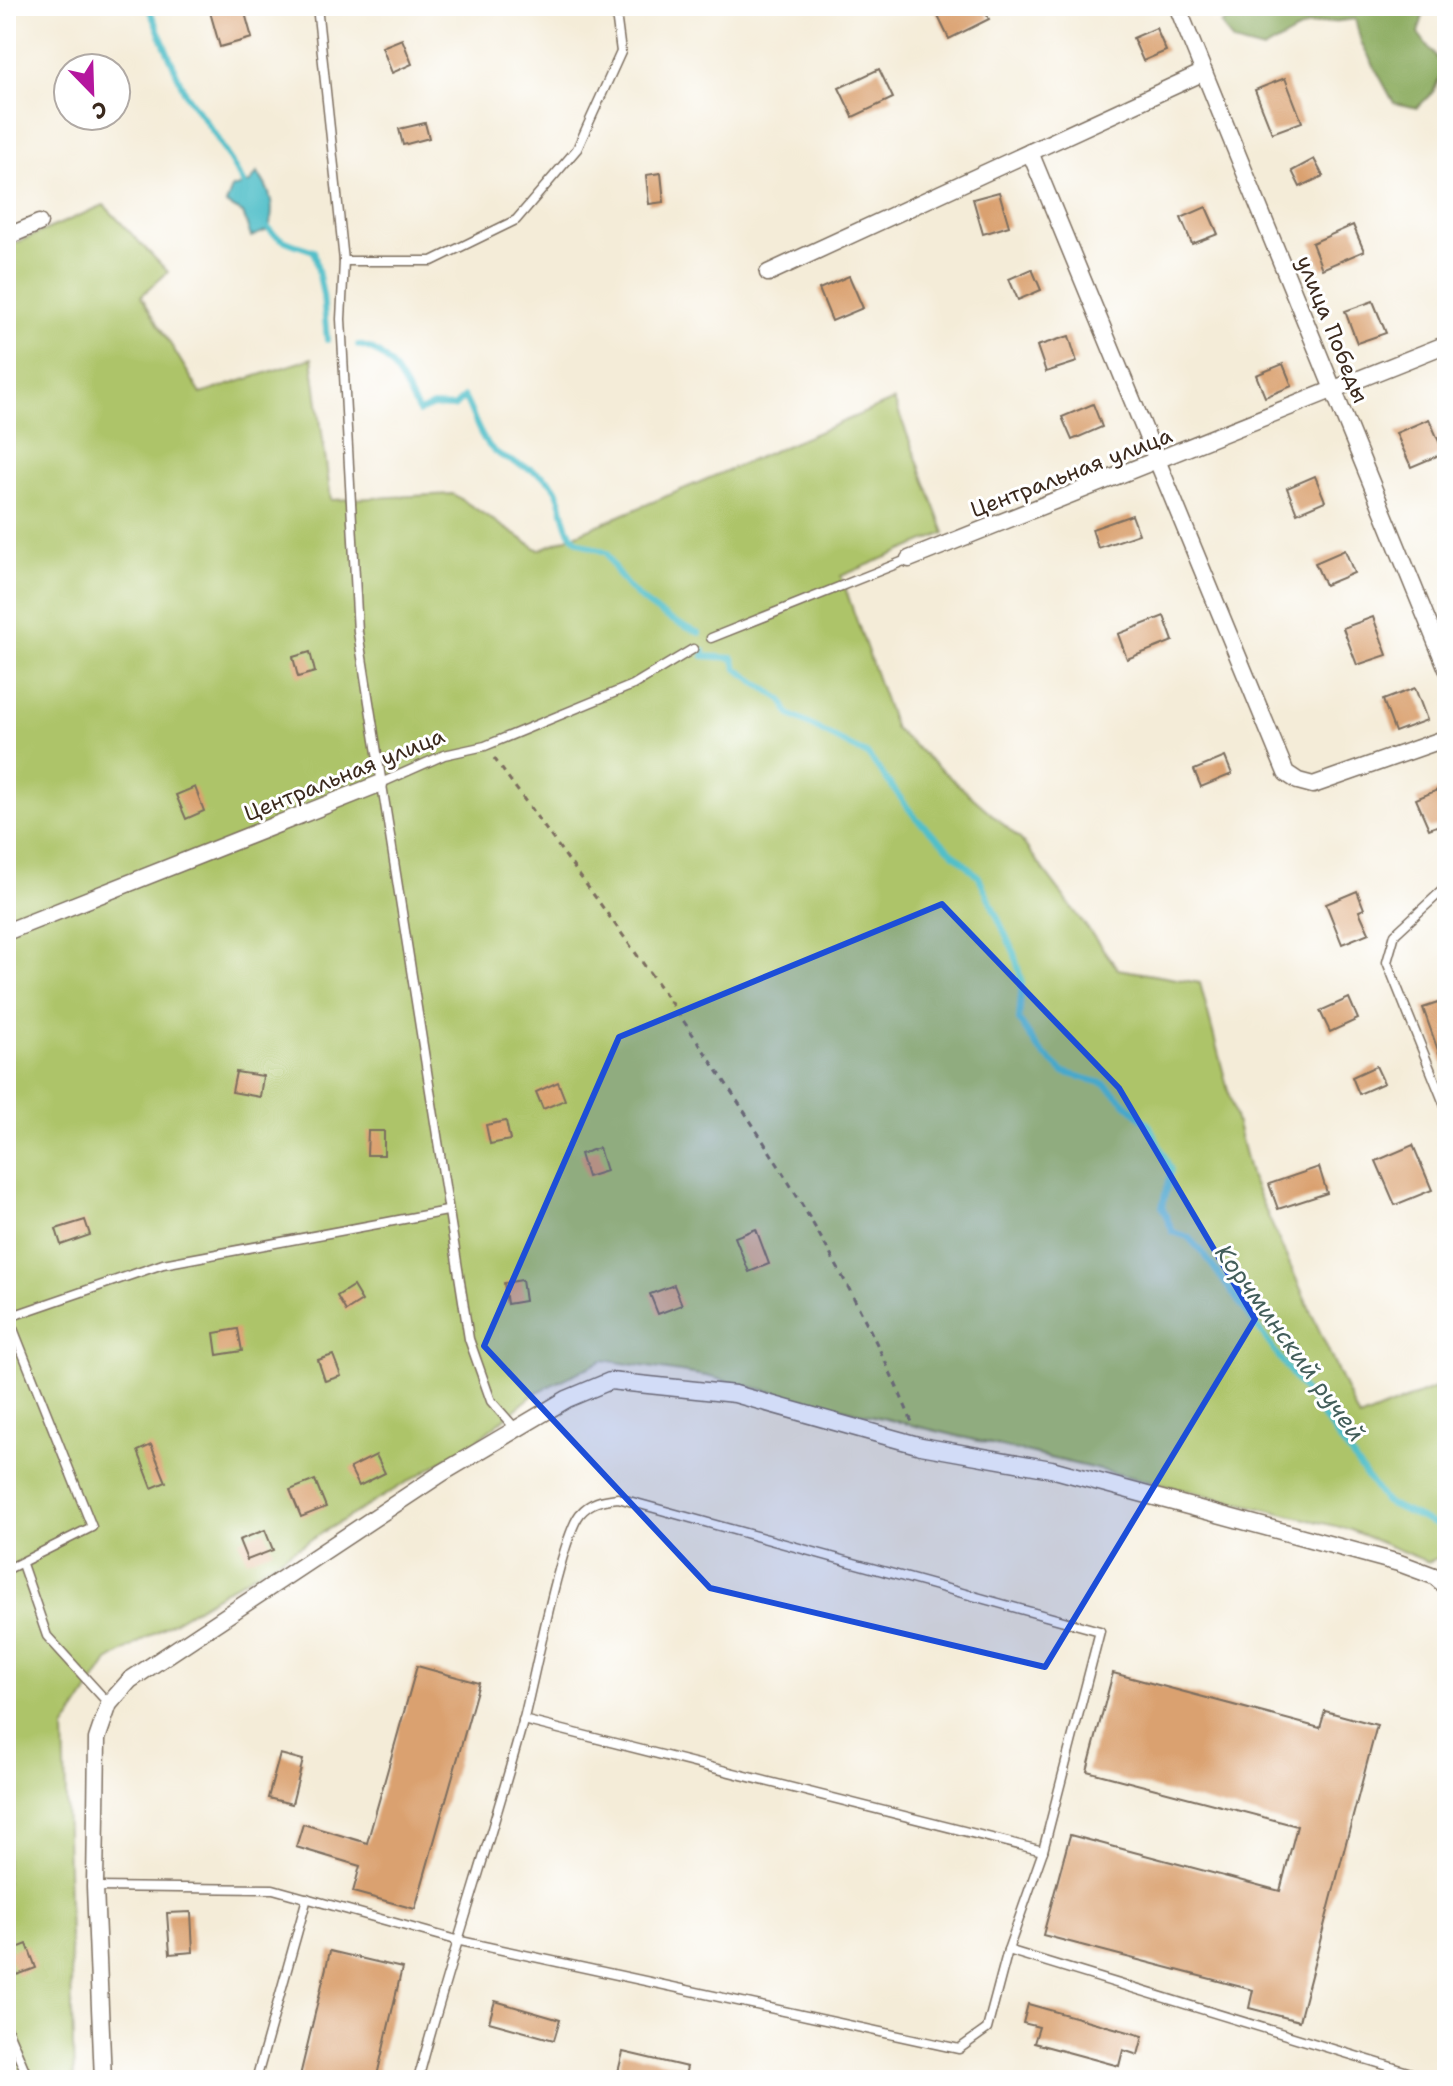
<svg xmlns="http://www.w3.org/2000/svg" width="1453" height="2086" viewBox="0 0 1453 2086" font-family="'Shantell Sans',sans-serif">
<style>
.green{fill:#adc469;stroke:#747744;stroke-width:2}
.forest{fill:#8aaa5d;stroke:#626a3e;stroke-width:2}
.water{fill:#51bfc9;stroke:#467474;stroke-width:2}
.lines{fill:none;stroke-linecap:round;stroke-linejoin:round}
.stream{stroke:#51bfc9;stroke-width:6}
.building{fill:#daa16f}
.lane-casing{stroke:#7c6e5f;stroke-width:11}
.street-casing{stroke:#7c6e5f;stroke-width:19}
.path{stroke:#7c6e5f;stroke-width:3;stroke-dasharray:6 6;stroke-linecap:butt}
.lane{stroke:#fff;stroke-width:8}
.street{stroke:#fff;stroke-width:16}
.marked{fill:#1d4ed8;fill-opacity:0.2;stroke:#1d4ed8;stroke-width:6;stroke-linejoin:round}
.labels{text-anchor:middle;stroke-width:6;stroke-linejoin:round;paint-order:stroke}
.street-label{font-size:22px;fill:#3b2a1e;stroke:#fff}
.water-label{font-size:24px;font-style:italic;fill:#435e5a;stroke:#fff}
</style>
<rect width="100%" height="100%" fill="#fff"/>
<filter id="ink" filterUnits="userSpaceOnUse"><feTurbulence type="fractalNoise" baseFrequency=".0125" numOctaves="2"/><feDisplacementMap in="SourceGraphic" scale="16" xChannelSelector="R" yChannelSelector="G"/><feConvolveMatrix kernelMatrix="1 2 1 2 8 2 1 2 1" color-interpolation-filters="sRGB"/></filter>
<filter id="wash" filterUnits="userSpaceOnUse"><feTurbulence type="fractalNoise" baseFrequency=".006" numOctaves="4" result="noise"/><feDisplacementMap in="SourceGraphic" scale="32" xChannelSelector="R" yChannelSelector="G"/><feGaussianBlur stdDeviation="1.8" result="paint"/><feColorMatrix in="noise" values="0 0 0 0 0 0 0 0 0 0 0 0 0 0 0 0 0 1.4 0 .05"/><feComposite in="paint" operator="in"/></filter>
<g filter="url(#wash)">
<rect width="100%" height="100%" fill="#f4ecd8"/>
<path class="green" d="M 104,205 L 168,272 L 141,296 L 201,394 L 312,358 L 331,500 L 453,494 L 539,550 L 894,400 L 945,533 L 841,576 L 895,729 L 1021,840 L 1118,969 L 1200,983 L 1251,1178 L 1359,1419 L 1442,1385 L 1447,1371 L 1447,1554 L 1428,1562 L 1348,1529 L 706,1376 L 603,1360 L 537,1392 L 479,1439 L 108,1661 L 64,1729 L 74,2080 L 6,2080 L 6,247 Z"/>
<path class="forest" d="M 1257,6 L 1426,6 L 1418,33 L 1444,68 L 1433,92 L 1417,108 L 1394,103 L 1361,42 L 1355,19 L 1308,25 L 1263,50 L 1233,42 L 1221,24 Z"/>
<path class="water" d="M 257,173 C 271,189 276,209 268,230 L 251,237 L 243,213 L 226,204 L 232,188 L 250,183 Z"/>
<g class="lines">
<g class="stream">
<path d="M 148,6 L 185,93 L 214,133 L 248,191"/>
<path d="M 265,223 C 273,240 297,245 314,251 L 323,295 L 327,340"/>
<path d="M 358,345 C 392,351 403,385 419,412 L 433,406 L 454,407 L 464,397 C 473,412 478,435 490,447 C 506,464 532,465 549,481 C 567,497 559,527 578,541 C 586,546 598,549 607,553 C 624,594 659,616 699,633"/>
<path d="M 704,651 L 703,656 L 733,658 L 737,669 L 782,700 L 789,714 L 868,755 L 915,817 L 979,877 L 1014,953 L 1022,982 L 1019,1020 L 1039,1050 L 1063,1072 L 1105,1084 L 1150,1126 L 1171,1170 L 1162,1207 L 1173,1232 L 1188,1237 L 1203,1253 L 1385,1502 L 1447,1530"/>
</g>
</g>
<g id="blocks">
<g class="building">
<path d="M 232,6 L 243,6 L 252,38 L 220,47 L 210,12 Z"/>
<path d="M 933,6 L 982,6 L 989,19 L 949,39 Z"/>
<path d="M 1156,28 L 1166,51 L 1143,61 L 1133,38 Z"/>
<path d="M 402,39 L 412,64 L 392,73 L 382,47 Z"/>
<path d="M 879,69 L 893,98 L 853,117 L 839,88 Z"/>
<path d="M 1285,78 L 1302,122 L 1272,133 L 1255,90 Z"/>
<path d="M 425,123 L 429,138 L 403,145 L 399,129 Z"/>
<path d="M 1314,159 L 1323,176 L 1300,187 L 1292,171 Z"/>
<path d="M 661,173 L 664,202 L 649,204 L 646,175 Z"/>
<path d="M 999,192 L 1009,226 L 983,234 L 973,199 Z"/>
<path d="M 1206,207 L 1218,234 L 1192,244 L 1181,218 Z"/>
<path d="M 1353,225 L 1364,251 L 1322,269 L 1312,243 Z"/>
<path d="M 1032,269 L 1041,290 L 1018,300 L 1009,279 Z"/>
<path d="M 849,276 L 863,308 L 832,321 L 819,289 Z"/>
<path d="M 1373,301 L 1386,333 L 1357,343 L 1345,311 Z"/>
<path d="M 1069,336 L 1077,362 L 1046,372 L 1037,346 Z"/>
<path d="M 1283,364 L 1292,386 L 1265,397 L 1256,375 Z"/>
<path d="M 1093,404 L 1102,427 L 1072,440 L 1062,417 Z"/>
<path d="M 1429,419 L 1444,453 L 1411,467 L 1396,433 Z"/>
<path d="M 1315,476 L 1325,501 L 1297,513 L 1287,488 Z"/>
<path d="M 1132,515 L 1139,534 L 1098,548 L 1092,529 Z"/>
<path d="M 1345,550 L 1354,573 L 1325,585 L 1315,563 Z"/>
<path d="M 1164,616 L 1173,641 L 1127,659 L 1118,634 Z"/>
<path d="M 1373,617 L 1387,655 L 1357,665 L 1343,628 Z"/>
<path d="M 310,652 L 315,672 L 298,677 L 293,657 Z"/>
<path d="M 1415,688 L 1427,720 L 1395,732 L 1383,700 Z"/>
<path d="M 1225,757 L 1232,774 L 1201,787 L 1194,770 Z"/>
<path d="M 1447,786 L 1447,822 L 1429,829 L 1416,799 Z"/>
<path d="M 195,787 L 204,811 L 186,819 L 176,795 Z"/>
<path d="M 1357,891 L 1364,909 L 1359,911 L 1369,933 L 1342,944 L 1326,904 Z"/>
<path d="M 1349,998 L 1358,1019 L 1330,1032 L 1320,1011 Z"/>
<path d="M 1447,1000 L 1447,1070 L 1445,1070 L 1423,1008 Z"/>
<path d="M 1376,1066 L 1384,1083 L 1359,1094 L 1352,1077 Z"/>
<path d="M 236,1072 L 263,1076 L 260,1097 L 232,1092 Z"/>
<path d="M 558,1082 L 565,1100 L 543,1109 L 536,1092 Z"/>
<path d="M 506,1121 L 510,1140 L 490,1144 L 486,1125 Z"/>
<path d="M 368,1131 L 384,1131 L 384,1155 L 367,1155 Z"/>
<path d="M 1413,1145 L 1432,1190 L 1395,1205 L 1376,1161 Z"/>
<path d="M 599,1148 L 606,1171 L 587,1177 L 580,1154 Z"/>
<path d="M 1319,1167 L 1327,1193 L 1278,1209 L 1269,1184 Z"/>
<path d="M 85,1220 L 90,1235 L 61,1245 L 56,1229 Z"/>
<path d="M 756,1229 L 769,1264 L 749,1272 L 735,1237 Z"/>
<path d="M 522,1280 L 525,1301 L 507,1304 L 504,1283 Z"/>
<path d="M 674,1285 L 682,1305 L 658,1314 L 650,1294 Z"/>
<path d="M 353,1286 L 362,1301 L 346,1311 L 337,1296 Z"/>
<path d="M 238,1329 L 242,1351 L 217,1355 L 214,1333 Z"/>
<path d="M 333,1355 L 341,1376 L 325,1381 L 318,1360 Z"/>
<path d="M 151,1445 L 166,1482 L 152,1488 L 138,1451 Z"/>
<path d="M 376,1455 L 385,1473 L 359,1486 L 350,1468 Z"/>
<path d="M 315,1480 L 326,1507 L 301,1517 L 290,1490 Z"/>
<path d="M 265,1530 L 273,1550 L 247,1560 L 239,1540 Z"/>
<path d="M 417,1666 L 479,1683 L 415,1909 L 353,1892 L 360,1866 L 296,1847 L 303,1824 L 367,1843 Z"/>
<path d="M 1113,1673 L 1320,1728 L 1325,1711 L 1377,1725 L 1299,2021 L 1249,2008 L 1253,1990 L 1043,1935 L 1070,1835 L 1280,1891 L 1297,1826 L 1087,1771 Z"/>
<path d="M 280,1754 L 303,1760 L 292,1804 L 268,1798 Z"/>
<path d="M 191,1912 L 193,1952 L 170,1954 L 167,1913 Z"/>
<path d="M 27,1944 L 36,1968 L 17,1975 L 7,1952 Z"/>
<path d="M 330,1951 L 402,1968 L 376,2080 L 299,2080 Z"/>
<path d="M 495,2001 L 560,2020 L 554,2040 L 489,2022 Z"/>
<path d="M 1028,2004 L 1143,2036 L 1138,2055 L 1123,2050 L 1119,2066 L 1034,2043 L 1039,2027 L 1023,2023 Z"/>
<path d="M 623,2052 L 687,2067 L 684,2080 L 616,2080 Z"/>
</g>
</g>
</g>
<g filter="url(#ink)">
<use href="#blocks" fill-opacity="0" stroke="#7c6e5f" stroke-width="2"/>
<g class="lines">
<g class="lane-casing">
<g id="lane">
<path d="M 317,6 L 344,261 L 341,319 L 358,632 L 469,1339 L 491,1401 L 515,1428"/>
<path d="M 344,261 L 432,261 L 516,220 L 577,149 L 621,52 L 615,6"/>
<path d="M 711,638 L 909,559"/>
<path d="M 379,784 L 444,755 L 485,746 L 633,685 L 693,649"/>
<path d="M 1447,886 L 1395,934 L 1387,962 L 1447,1111"/>
<path d="M 6,1311 L 92,1527 L 6,1570"/>
<path d="M 9,1317 L 163,1264 L 447,1211"/>
<path d="M 22,1564 L 47,1636 L 109,1704"/>
<path d="M 523,1720 L 1043,1851"/>
<path d="M 95,1887 L 273,1889 L 456,1940 L 959,2049 L 987,2029 L 1008,1950 L 1434,2080"/>
<path d="M 6,2026 L 29,2080"/>
<path d="M 256,2080 L 307,1898"/>
<path d="M 418,2080 C 450,1958 491,1840 524,1718 C 534,1679 561,1538 580,1514 C 591,1501 603,1500 618,1498 L 1100,1631 L 1043,1851 L 1008,1950"/>
</g>
</g>
<g class="street-casing">
<g id="street">
<path d="M 1177,6 L 1447,669"/>
<path d="M 1030,152 L 1286,773 L 1298,781 L 1313,785 L 1447,738"/>
<path d="M 6,237 L 39,223"/>
<path d="M 768,273 L 1204,72"/>
<path d="M 909,559 L 1447,344"/>
<path d="M 6,932 L 379,784"/>
<path d="M 103,2080 L 95,1887 L 97,1739 L 109,1704 L 130,1680 L 442,1473 L 567,1399 L 610,1381 L 735,1394 L 921,1446 L 1051,1469 L 1399,1563 L 1434,1576 L 1447,1587"/>
</g>
</g>
<path class="path" d="M 494,758 C 648,971 813,1182 914,1427"/>
<use href="#lane" class="lane"/>
<use href="#street" class="street"/>
</g>
</g>
<path class="marked" d="M 942,904 L 1119,1088 L 1255,1319 L 1045,1667 L 710,1588 L 484,1346 L 619,1037 Z"/>
<g class="labels">
<g class="street-label">
<text transform="translate(1333 329) rotate(68)" y="8">улица Победы</text>
<text transform="translate(1071 472) rotate(-21)" y="8">Центральная улица</text>
<text transform="translate(344 774) rotate(-22)" y="8">Центральная улица</text>
</g>
<g class="water-label">
<text transform="translate(1290 1343) rotate(54)" y="8">Корчминский ручей</text>
</g>
</g>
<rect width="1453" height="2086" fill="none" stroke="#fff" stroke-width="32"/>
<g transform="translate(92 92) rotate(157)"><circle r="38" fill="#ffffff" stroke="#b1aaa5" stroke-width="2"/>
<path d="M0-6L14 30L0 20L-14 30Z" fill="#b5179e"/>
<text y="-12" font-size="22" font-weight="bold" text-anchor="middle" fill="#3b2a1e">С</text>
</g>
</svg>
